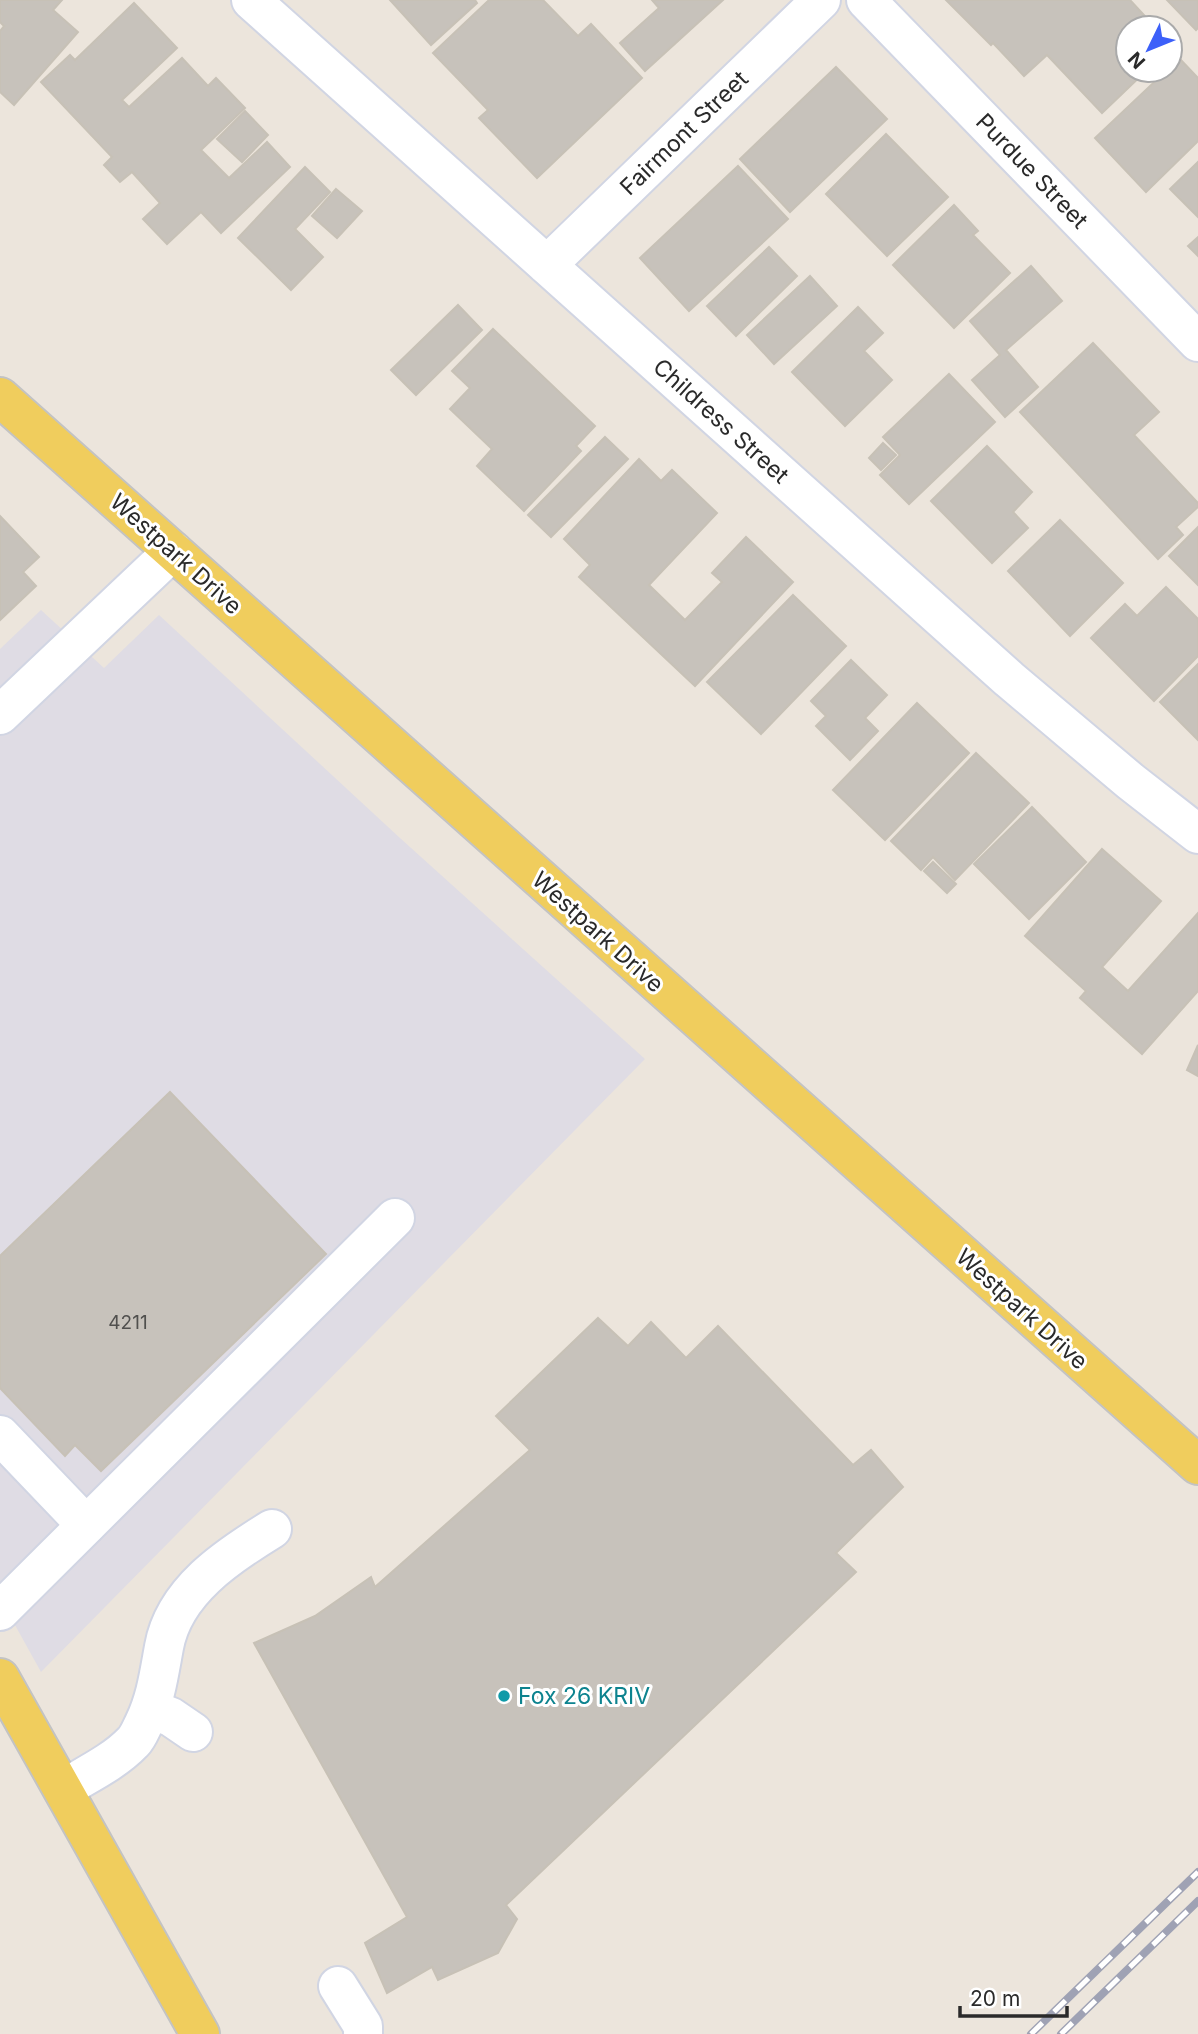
<svg xmlns="http://www.w3.org/2000/svg" width="1198" height="2034" viewBox="0 0 1198 2034" font-family="Inter,sans-serif">
<style>
.industrial{fill:#dfdce4}
.building{fill:#c7c2bb;stroke:#c7c1b6;stroke-width:2}
.lines{fill:none;stroke-linecap:round;stroke-linejoin:round}
.minor-casing{stroke:#d1d5e3;stroke-width:42}
.major-casing{stroke:#c3c3c3;stroke-width:42}
.minor{stroke:#fff;stroke-width:38}
.major{stroke:#f0cd5d;stroke-width:38}
.rail-casing{stroke:#9fa2b4;stroke-width:8}
.rail{stroke:#fff;stroke-width:5;stroke-dasharray:16;stroke-linecap:butt}
.culture-dot{fill:#0f9aa8;stroke:#fff;stroke-width:2.5}
.labels{text-anchor:middle;stroke-width:6;stroke-linejoin:round;paint-order:stroke}
.number-label{font-size:19px;fill:#51504e}
.street-label{font-size:23px;fill:#2a2a2a;stroke:#fff}
.culture-label{font-size:23px;fill:#0d838f;stroke:#fff;text-anchor:start}
</style>
<rect width="100%" height="100%" fill="#ece5dc"/>
<path class="industrial" d="M 41,610 L 104,668 L 159,615 L 400,838 L 645,1059 L 41,1672 L 0,1598 L 0,649 Z"/>
<g class="building">
<path d="M 0,0 L 62,0 L 53,10 L 78,32 L 14,105 L 0,92 L 0,31 L 4,26 L 0,22 Z"/>
<path d="M 390,0 L 475,0 L 477,3 L 431,45 Z"/>
<path d="M 489,0 L 543,0 L 578,36 L 591,24 L 642,78 L 537,178 L 479,118 L 488,110 L 433,53 Z"/>
<path d="M 652,0 L 723,0 L 645,71 L 620,43 L 659,8 Z"/>
<path d="M 946,0 L 1130,0 L 1156,28 L 1128,28 L 1128,70 L 1147,70 L 1102,113 L 1047,55 L 1024,76 L 993,43 L 991,45 Z"/>
<path d="M 1167,0 L 1198,0 L 1198,28 L 1196,30 Z"/>
<path d="M 134,3 L 177,48 L 122,100 L 129,107 L 182,58 L 208,86 L 216,78 L 245,108 L 201,150 L 229,178 L 267,142 L 290,167 L 221,233 L 201,212 L 167,244 L 143,219 L 160,203 L 132,172 L 120,182 L 104,165 L 112,157 L 41,82 L 70,55 L 75,60 Z"/>
<path d="M 1179,58 L 1198,78 L 1198,141 L 1146,192 L 1095,138 L 1167,70 L 1170,70 L 1170,67 Z"/>
<path d="M 836,67 L 887,119 L 790,212 L 740,159 Z"/>
<path d="M 245,111 L 268,135 L 242,162 L 217,139 Z"/>
<path d="M 886,134 L 948,197 L 887,256 L 826,194 Z"/>
<path d="M 1198,162 L 1198,217 L 1170,189 Z"/>
<path d="M 738,166 L 788,219 L 689,311 L 640,258 Z"/>
<path d="M 305,167 L 330,192 L 295,229 L 323,257 L 291,290 L 238,238 Z"/>
<path d="M 336,189 L 362,211 L 337,238 L 312,216 Z"/>
<path d="M 954,205 L 978,231 L 973,235 L 1010,273 L 954,328 L 893,265 Z"/>
<path d="M 1198,237 L 1198,256 L 1188,246 Z"/>
<path d="M 769,247 L 797,276 L 736,336 L 707,306 Z"/>
<path d="M 1031,266 L 1062,301 L 1006,350 L 1038,387 L 1005,417 L 972,380 L 1000,355 L 970,321 Z"/>
<path d="M 810,276 L 837,306 L 774,364 L 747,335 Z"/>
<path d="M 458,305 L 482,330 L 416,395 L 391,370 Z"/>
<path d="M 858,307 L 883,333 L 864,351 L 892,380 L 845,426 L 792,372 Z"/>
<path d="M 493,329 L 595,426 L 576,446 L 581,451 L 524,511 L 477,466 L 492,449 L 450,409 L 470,388 L 452,371 Z"/>
<path d="M 1093,343 L 1159,412 L 1134,435 L 1198,503 L 1198,507 L 1176,527 L 1183,535 L 1158,559 L 1020,412 Z"/>
<path d="M 949,374 L 995,422 L 909,504 L 880,475 L 900,455 L 883,437 Z"/>
<path d="M 605,437 L 628,459 L 551,537 L 528,515 Z"/>
<path d="M 883,443 L 896,455 L 881,470 L 869,458 Z"/>
<path d="M 987,446 L 1032,492 L 1013,512 L 1028,528 L 992,563 L 931,501 Z"/>
<path d="M 639,459 L 661,481 L 672,470 L 717,513 L 649,585 L 685,620 L 722,582 L 712,573 L 746,537 L 793,582 L 695,686 L 579,577 L 590,565 L 564,539 Z"/>
<path d="M 0,516 L 39,557 L 23,572 L 36,586 L 0,620 Z"/>
<path d="M 1060,520 L 1123,583 L 1070,636 L 1008,571 Z"/>
<path d="M 1198,527 L 1198,585 L 1169,556 Z"/>
<path d="M 1166,587 L 1198,619 L 1198,656 L 1154,701 L 1091,638 L 1125,604 L 1137,616 Z"/>
<path d="M 793,595 L 846,646 L 761,734 L 707,682 Z"/>
<path d="M 851,660 L 887,695 L 865,718 L 878,731 L 850,760 L 816,726 L 826,716 L 811,701 Z"/>
<path d="M 1198,664 L 1198,740 L 1160,702 Z"/>
<path d="M 917,703 L 969,753 L 885,840 L 833,790 Z"/>
<path d="M 976,753 L 1029,803 L 955,880 L 933,857 L 921,870 L 891,841 Z"/>
<path d="M 1032,807 L 1086,862 L 1029,919 L 974,864 Z"/>
<path d="M 1102,849 L 1161,901 L 1102,967 L 1128,991 L 1198,913 L 1198,991 L 1142,1054 L 1080,998 L 1086,991 L 1025,936 Z"/>
<path d="M 933,862 L 956,884 L 947,893 L 924,871 Z"/>
<path d="M 1198,1045 L 1198,1076 L 1187,1070 Z"/>
<path d="M 170,1092 L 326,1254 L 101,1471 L 75,1445 L 65,1456 L 0,1388 L 0,1256 Z"/>
<path d="M 598,1318 L 628,1346 L 651,1322 L 686,1358 L 718,1326 L 853,1465 L 871,1450 L 903,1487 L 836,1553 L 856,1572 L 506,1905 L 517,1919 L 498,1953 L 438,1980 L 432,1967 L 387,1993 L 365,1943 L 407,1917 L 254,1643 L 315,1616 L 371,1577 L 375,1587 L 530,1450 L 496,1416 Z"/>
</g>
<g class="lines">
<g class="minor-casing">
<g id="minor">
<path d="M 251,0 L 1009,679 L 1130,781 L 1198,834"/>
<path d="M 866,0 L 1198,342"/>
<path d="M 547,265 L 821,0"/>
<path d="M 0,715 L 173,551"/>
<path d="M 0,1435 L 86,1525"/>
<path d="M 0,1611 L 395,1218"/>
<path d="M 151,1709 L 171,1717 L 193,1732"/>
<path d="M 63,1789 C 86,1775 114,1762 133,1742 C 138,1737 141,1729 144,1723 C 156,1698 159,1674 164,1647 C 174,1591 228,1556 272,1529"/>
<path d="M 338,1986 L 363,2026 L 363,2034"/>
</g>
</g>
<g class="major-casing">
<g id="major">
<path d="M 0,397 L 1198,1465"/>
<path d="M 0,1678 L 200,2034"/>
</g>
</g>
<use href="#minor" class="minor"/>
<use href="#major" class="major"/>
<g class="rail-casing">
<g id="rail">
<path d="M 1031,2034 L 1198,1872"/>
<path d="M 1061,2034 L 1198,1901"/>
</g>
</g>
<use href="#rail" class="rail"/>
</g>
<circle class="culture-dot" cx="504" cy="1696" r="7"/>
<g class="labels">
<g class="number-label">
<text x="128" y="1329">4211</text>
</g>
<g class="street-label">
<text transform="translate(684 133) rotate(-44)" y="8">Fairmont Street</text>
<text transform="translate(1032 171) rotate(46)" y="8">Purdue Street</text>
<text transform="translate(721 421) rotate(42)" y="8">Childress Street</text>
<text transform="translate(176 554) rotate(42)" y="8">Westpark Drive</text>
<text transform="translate(598 932) rotate(42)" y="8">Westpark Drive</text>
<text transform="translate(1022 1309) rotate(42)" y="8">Westpark Drive</text>
</g>
<g class="culture-label">
<text x="518" y="1704">Fox 26 KRIV</text>
</g>
</g>
<g transform="translate(1149 49) rotate(227)"><circle r="33" fill="#ffffff" stroke="#aaaaaa" stroke-width="2"/>
<path d="M0-5L12 26L0 18L-12 26Z" fill="#3c60f9"/>
<text y="-10" font-size="19" font-weight="bold" text-anchor="middle" fill="#2a2a2a">N</text>
</g>
<path d="M960 2006v10h107v-10" fill="none" stroke="#2a2a2a" stroke-width="3.5"/>
<text x="970" y="2006" font-size="21" fill="#2a2a2a" stroke="#ffffff" stroke-width="5" paint-order="stroke">20 m</text>
</svg>
